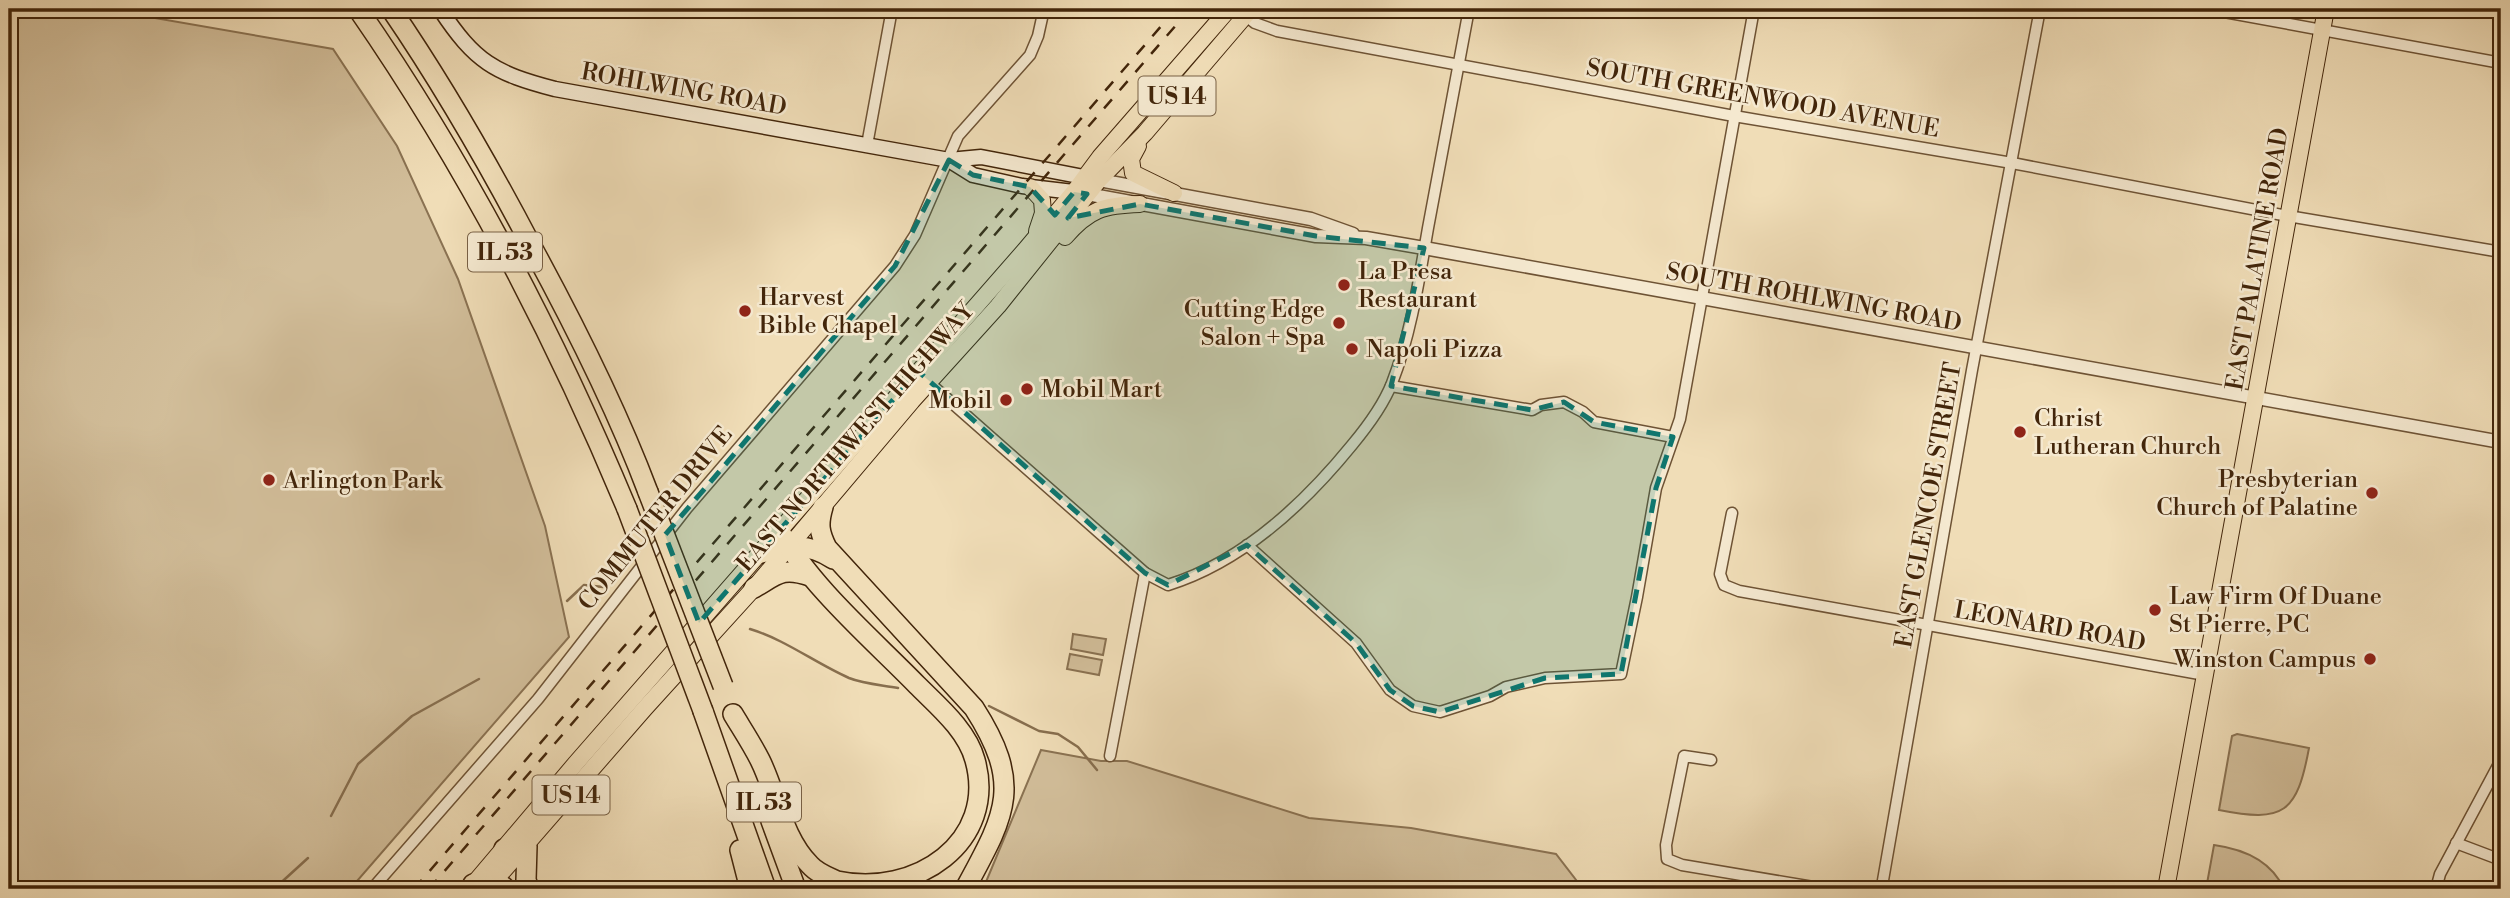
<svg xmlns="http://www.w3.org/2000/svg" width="2510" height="898" viewBox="0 0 2510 898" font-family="'Libre Bodoni',serif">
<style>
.green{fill:#d2be9a;stroke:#8a7252;stroke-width:2}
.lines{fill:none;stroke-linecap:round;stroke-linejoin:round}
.stream{stroke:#876e4e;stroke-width:2.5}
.minor-casing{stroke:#6e5335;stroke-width:13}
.tertiary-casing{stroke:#6e5335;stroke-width:15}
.secondary-casing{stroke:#42250a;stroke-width:17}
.primary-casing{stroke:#42250a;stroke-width:18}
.motorway-casing{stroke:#42250a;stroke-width:22}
.minor{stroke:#f5e9d0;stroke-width:10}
.tertiary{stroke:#f5e9d0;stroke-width:12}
.secondary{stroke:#f5e9d0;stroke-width:14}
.primary{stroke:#f0ddb7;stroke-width:16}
.motorway{stroke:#f0ddb7;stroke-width:19}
.rail{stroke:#42250a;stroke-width:2.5;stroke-dasharray:12 12;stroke-linecap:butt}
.motorway-bridge-casing{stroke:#42250a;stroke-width:22;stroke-linecap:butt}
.motorway-bridge{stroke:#f0ddb7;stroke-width:19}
.marked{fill:#0f766e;fill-opacity:0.2;stroke:#0f766e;stroke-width:5;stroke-dasharray:14 9;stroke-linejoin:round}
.poi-dot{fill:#8f2418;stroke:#f5e9d0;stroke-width:2.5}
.labels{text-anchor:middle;stroke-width:5;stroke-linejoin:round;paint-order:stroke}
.shield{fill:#f5e9d0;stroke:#786045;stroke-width:2}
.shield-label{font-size:23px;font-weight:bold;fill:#42250a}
.street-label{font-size:24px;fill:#42250a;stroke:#f5e9d0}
.poi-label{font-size:24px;fill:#42250a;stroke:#f5e9d0;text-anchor:start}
</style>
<rect width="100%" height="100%" fill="#f0ddb7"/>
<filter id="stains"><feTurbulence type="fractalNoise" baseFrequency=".00286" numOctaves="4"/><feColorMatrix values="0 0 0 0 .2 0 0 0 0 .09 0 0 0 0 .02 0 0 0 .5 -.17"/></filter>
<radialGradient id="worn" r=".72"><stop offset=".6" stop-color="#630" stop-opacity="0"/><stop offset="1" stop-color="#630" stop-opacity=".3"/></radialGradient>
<g class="green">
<path d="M 9,9 L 103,9 L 333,49 L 397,146 L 458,279 L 545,526 L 569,637 L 357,881 L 354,889 L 9,889 Z"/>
<path d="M 1073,634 L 1106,639 L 1103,655 L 1071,649 Z"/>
<path d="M 1070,654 L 1102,660 L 1099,675 L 1067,669 Z"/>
<path d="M 2237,734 L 2309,748 C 2297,813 2284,823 2219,810 L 2232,736 Z"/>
<path d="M 1041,750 L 1101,761 L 1127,761 L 1309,818 L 1411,828 L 1556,854 L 1583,889 L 983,889 Z"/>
<path d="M 2214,845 C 2243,849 2271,860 2284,889 L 2206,889 Z"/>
</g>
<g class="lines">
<g class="stream">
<path d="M 567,601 L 584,585 L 603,587"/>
<path d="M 750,629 C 786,640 815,663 849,678 C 864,684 882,685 898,688"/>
<path d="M 989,706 L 1039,731 L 1058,734 L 1078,747 L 1097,770"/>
<path d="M 331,816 L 358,764 L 412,716 L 479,679"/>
<path d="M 274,889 L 308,858"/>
</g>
<g class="minor-casing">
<g id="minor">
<path d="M 1237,9 L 1255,23 L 1277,31 L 1734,116 L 2012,163 L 2288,216 L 2501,252"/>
<path d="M 2208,9 L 2501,63"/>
<path d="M 867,145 L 892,9"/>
<path d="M 926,380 L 1145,573 L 1168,585 C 1242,562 1304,504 1352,445 C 1367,427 1383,406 1392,383 C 1411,334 1419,280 1428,228 C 1442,155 1456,82 1469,9"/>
<path d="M 1391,386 L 1532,410 L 1541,405 L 1564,402 L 1583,412 L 1594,422 L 1673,437"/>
<path d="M 1732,513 L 1720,574 L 1724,585 L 1739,591 L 2205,675"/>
<path d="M 1247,545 L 1356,643 L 1390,690 L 1413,706 L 1440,712 L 1490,696 L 1506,687 L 1545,678 L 1621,674 L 1637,597 L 1656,488 L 1680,419 L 1754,9"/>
<path d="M 1110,756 L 1145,573"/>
<path d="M 1711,760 L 1684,756 L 1666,845 L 1667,859 L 1682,865 L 1825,889"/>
<path d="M 2456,843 L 2501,860"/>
<path d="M 372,889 L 538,699 L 687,508 L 895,266 L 915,235 L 958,136 L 1030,55 L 1038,36 L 1044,9"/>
<path d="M 1878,889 L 1882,886 L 1972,370 L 2040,9"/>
<path d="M 2436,889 L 2440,874 L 2501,760"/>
</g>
</g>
<g class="tertiary-casing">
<g id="tertiary">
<path d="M 1099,180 L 1311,219 L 1353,234"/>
<path d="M 1087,194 L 1316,236 L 1366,238 L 1424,248 L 2501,442"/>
</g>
</g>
<g class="secondary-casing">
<g id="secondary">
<path d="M 440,9 C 475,62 494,73 555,89 L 949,160 L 981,157 L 1094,179"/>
<path d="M 949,160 L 973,175 L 1022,186 L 1082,193"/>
</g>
</g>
<g class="primary-casing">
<g id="primary">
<path d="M 1138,146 L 1131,159 L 1133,173 L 1174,193"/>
<path d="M 1030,187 L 1042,200 L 1043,213 L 1037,231"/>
<path d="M 1065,237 C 1089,209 1104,205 1140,204"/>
<path d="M 496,879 L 645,708 L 754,588 L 912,401 L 998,306 L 1099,180 L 1145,133 L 1251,9"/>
<path d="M 471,887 L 576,763 L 1026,249 L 1074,192 L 1100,157 L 1229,9"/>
<path d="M 2166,889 L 2326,9"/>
</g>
</g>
<g class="motorway-casing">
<g id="motorway">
<path d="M 358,9 C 466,165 554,334 627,509"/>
<path d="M 391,9 C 443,85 489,165 532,247 C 575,326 616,407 648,492"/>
<path d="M 823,507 C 818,524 819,532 827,548 L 974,708 C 1024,786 1005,815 965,889"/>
<path d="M 761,553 C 788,546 808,542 833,559"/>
<path d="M 754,588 C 778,574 782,567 810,576"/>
<path d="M 703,711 L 766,889"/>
<path d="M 733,714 C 742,729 752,744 760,760 C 777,794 782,837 810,865 C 817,873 828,877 837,881 C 915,898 998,842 975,760 C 967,730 938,706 917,685 C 871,638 811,587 779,530"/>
<path d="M 771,821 L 796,889"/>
<path d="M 527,846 L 526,880 L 529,889"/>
<path d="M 740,850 L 750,889"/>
<path d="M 473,884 C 487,879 493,878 504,887"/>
<path d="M 497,889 L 495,880 L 504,849"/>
</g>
</g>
<use href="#minor" class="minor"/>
<use href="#tertiary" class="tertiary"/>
<use href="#secondary" class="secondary"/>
<use href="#primary" class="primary"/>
<use href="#motorway" class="motorway"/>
<g class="rail">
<path d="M 414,889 L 1176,9"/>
<path d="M 429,889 L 1190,9"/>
</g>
<g class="motorway-bridge-casing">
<g id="motorway-bridge">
<path d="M 648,492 L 723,686"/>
<path d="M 627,509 L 703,711"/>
</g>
</g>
<use href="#motorway-bridge" class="motorway-bridge"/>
</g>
<path class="marked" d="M 949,160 L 973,175 L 1030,187 L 1055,215 L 1074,192 L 1087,194 L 1068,218 L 1140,204 L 1316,236 L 1424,248 L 1391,386 L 1532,410 L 1564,402 L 1594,422 L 1673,437 L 1656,488 L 1621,674 L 1545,678 L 1440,712 L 1413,706 L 1390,690 L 1356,643 L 1247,545 L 1168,585 L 1145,573 L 918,371 L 699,623 L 665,535 L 895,266 Z"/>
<g class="poi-dot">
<circle cx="1344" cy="285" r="7"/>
<circle cx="745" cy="311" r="7"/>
<circle cx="1339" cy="323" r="7"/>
<circle cx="1352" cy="349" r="7"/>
<circle cx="1027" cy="389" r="7"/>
<circle cx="1006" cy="400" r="7"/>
<circle cx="2020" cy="432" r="7"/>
<circle cx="269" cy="480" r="7"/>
<circle cx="2372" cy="493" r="7"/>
<circle cx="2155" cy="610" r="7"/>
<circle cx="2370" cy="659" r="7"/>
</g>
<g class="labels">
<g class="shield">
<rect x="1138.5" y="76.5" width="77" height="39" rx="5"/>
<rect x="468" y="232.5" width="74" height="39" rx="5"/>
<rect x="532.5" y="775.5" width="77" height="39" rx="5"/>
<rect x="727" y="782.5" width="74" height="39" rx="5"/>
</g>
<g class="shield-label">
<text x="1177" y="104">US 14</text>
<text x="505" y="260">IL 53</text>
<text x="571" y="803">US 14</text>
<text x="764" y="810">IL 53</text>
</g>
<g class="street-label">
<text transform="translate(684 89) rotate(10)" y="8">ROHLWING ROAD</text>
<text transform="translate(1763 98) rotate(10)" y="8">SOUTH GREENWOOD AVENUE</text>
<text transform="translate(2257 259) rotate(-80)" y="8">EAST PALATINE ROAD</text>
<text transform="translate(1814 297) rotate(10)" y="8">SOUTH ROHLWING ROAD</text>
<text transform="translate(855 437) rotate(-49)" y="8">EAST NORTHWEST HIGHWAY</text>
<text transform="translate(1928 505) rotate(-80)" y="8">EAST GLENCOE STREET</text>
<text transform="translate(655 518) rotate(-51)" y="8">COMMUTER DRIVE</text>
<text transform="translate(2050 626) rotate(10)" y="8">LEONARD ROAD</text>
</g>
<g class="poi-label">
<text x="1358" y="279">La Presa<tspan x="1358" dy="28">Restaurant</tspan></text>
<text x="759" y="305">Harvest<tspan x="759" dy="28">Bible Chapel</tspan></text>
<text x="1325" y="317" text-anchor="end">Cutting Edge<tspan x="1325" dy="28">Salon + Spa</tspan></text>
<text x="1366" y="357">Napoli Pizza</text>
<text x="1041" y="397">Mobil Mart</text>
<text x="992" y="408" text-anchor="end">Mobil</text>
<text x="2034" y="426">Christ<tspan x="2034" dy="28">Lutheran Church</tspan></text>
<text x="2358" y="487" text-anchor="end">Presbyterian<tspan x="2358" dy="28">Church of Palatine</tspan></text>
<text x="283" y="488">Arlington Park</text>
<text x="2169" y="604">Law Firm Of Duane<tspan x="2169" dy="28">St Pierre, PC</tspan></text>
<text x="2356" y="667" text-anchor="end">Winston Campus</text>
</g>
</g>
<rect width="2510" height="898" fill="none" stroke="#f0ddb7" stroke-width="35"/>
<rect x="10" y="10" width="2489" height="877" fill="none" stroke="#42250a" stroke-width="3.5"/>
<rect x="18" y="18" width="2475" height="863" fill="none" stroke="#42250a" stroke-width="2"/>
<rect width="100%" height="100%" filter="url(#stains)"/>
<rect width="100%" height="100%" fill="url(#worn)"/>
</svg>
